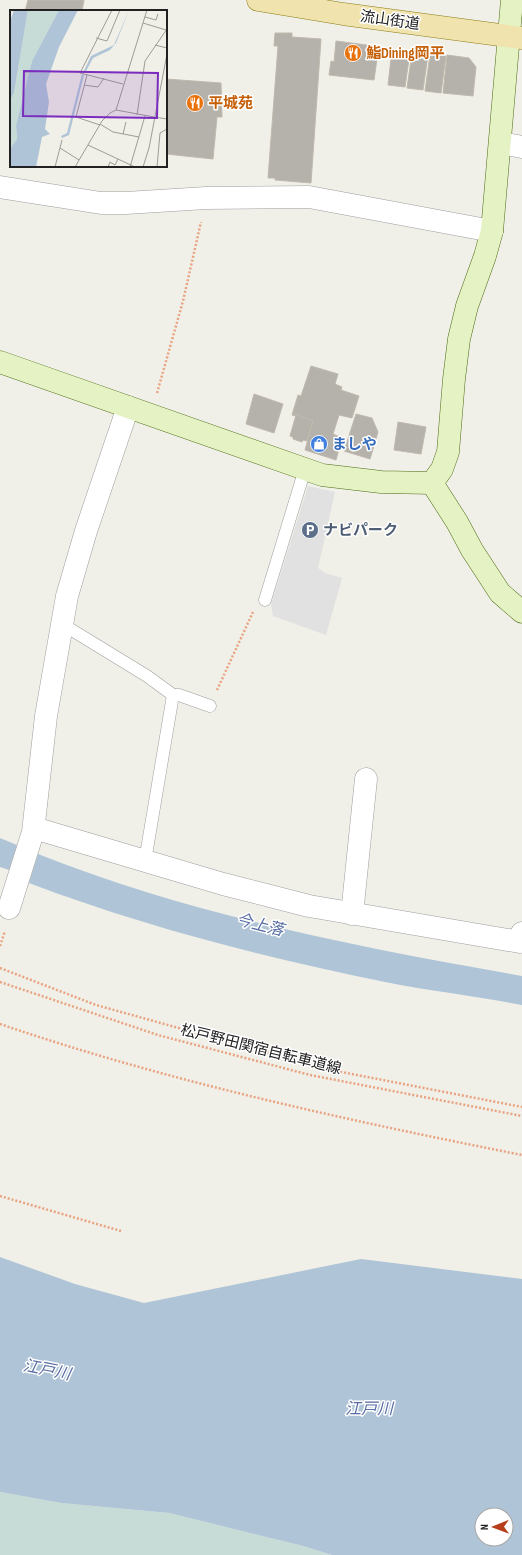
<svg xmlns="http://www.w3.org/2000/svg" width="522" height="1555" viewBox="0 0 522 1555" font-family="'Sofia Sans Condensed','Noto Sans JP',sans-serif">
<style>
.wetland{fill:#c8dcd7}
.parking{fill:#e1e1e1}
.water{fill:#afc5d7;fill-rule:evenodd}
.building{fill:#b5b2ab;stroke:#c0b9ad}
.lines{fill:none;stroke-linecap:round;stroke-linejoin:round}
.lane-casing{stroke:#9e9e9e;stroke-width:13}
.street-casing{stroke:#9e9e9e;stroke-width:23}
.secondary-casing{stroke:#4e6c14;stroke-width:23}
.primary-casing{stroke:#8a7d14;stroke-width:23}
.path{stroke:#e9a381;stroke-width:2.5;stroke-dasharray:2 2;stroke-linecap:butt}
.lane{stroke:#fff;stroke-width:12}
.street{stroke:#fff;stroke-width:22}
.secondary{stroke:#e5f2c4;stroke-width:22}
.primary{stroke:#f1e3ad;stroke-width:22}
.labels{text-anchor:middle;stroke-width:3;stroke-linejoin:round;paint-order:stroke}
.street-label{font-size:15px;fill:#212121;stroke:#fff}
.food-label{font-size:15px;font-weight:bold;fill:#c56008;stroke:#fff;text-anchor:start}
.shop-label{font-size:15px;font-weight:bold;fill:#366cbe;stroke:#fff;text-anchor:start}
.service-label{font-size:15px;font-weight:bold;fill:#4e5e75;stroke:#fff;text-anchor:start}
.water-label{font-size:16px;font-style:italic;fill:#586da5;stroke:#fff}
.inset-road{fill:none;stroke:#9d9d98;stroke-width:1}
.view{fill:#7b2cbf;fill-opacity:0.15;stroke:#7b2cbf;stroke-width:2}
.inset-edge{fill:none;stroke:#212121;stroke-width:2}
</style>
<rect width="100%" height="100%" fill="#f0efe8"/>
<path class="wetland" d="M 0,1492 L 61,1503 L 169,1513 L 303,1546 L 332,1555 L 0,1555 Z"/>
<path class="parking" d="M 308,486 L 335,492 L 318,568 L 325,573 L 342,578 L 326,635 L 273,616 L 271,605 Z"/>
<g class="water">
<path d="M 0,838 L 17,845 L 9,870 L 0,867 Z"/>
<path d="M 38,854 C 194,916 358,947 522,976 L 522,1005 C 476,996 430,991 385,982 C 266,958 142,926 29,883 Z"/>
<path d="M 0,1257 L 75,1284 L 144,1303 L 361,1259 L 522,1279 L 522,1555 L 332,1555 L 303,1546 L 169,1513 L 61,1503 L 0,1492 ZM 482,1515 L 506,1515 L 506,1539 L 482,1539 Z"/>
</g>
<g class="building">
<path d="M 28,0 L 84,0 L 82,11 L 25,11 Z"/>
<path d="M 275,33 L 292,33 L 292,37 L 321,39 L 311,183 L 275,180 L 275,178 L 268,178 L 278,46 L 274,46 Z"/>
<path d="M 336,41 L 374,46 L 374,59 L 377,59 L 374,80 L 329,75 L 331,61 L 334,62 Z"/>
<path d="M 392,50 L 410,52 L 405,87 L 388,85 Z"/>
<path d="M 412,53 L 428,55 L 423,90 L 407,88 Z"/>
<path d="M 430,55 L 446,56 L 441,93 L 425,91 Z"/>
<path d="M 447,55 L 469,58 L 476,67 L 473,96 L 443,93 Z"/>
<path d="M 166,79 L 221,83 L 222,117 L 217,117 L 213,159 L 166,154 Z"/>
<path d="M 311,366 L 338,374 L 335,384 L 342,387 L 341,390 L 359,396 L 352,418 L 339,415 L 333,434 L 342,438 L 336,460 L 305,450 L 313,421 L 292,415 L 298,395 L 301,396 Z"/>
<path d="M 254,394 L 283,404 L 274,433 L 246,424 Z"/>
<path d="M 356,414 L 372,418 L 378,432 L 370,459 L 344,451 Z"/>
<path d="M 296,415 L 313,421 L 307,441 L 303,440 L 302,442 L 293,439 L 293,437 L 290,436 Z"/>
<path d="M 398,422 L 426,427 L 421,454 L 394,450 Z"/>
</g>
<g class="lines">
<g class="lane-casing">
<g id="lane">
<path d="M 265,600 L 305,469"/>
<path d="M 62,624 L 147,676 L 173,695 L 145,861"/>
<path d="M 173,695 L 179,695 L 210,706"/>
</g>
</g>
<g class="street-casing">
<g id="street">
<path d="M 501,143 L 522,147"/>
<path d="M 0,187 L 101,203 L 126,203 L 206,198 L 309,197 L 492,231"/>
<path d="M 34,828 L 223,884 L 309,906 L 520,942 L 522,933"/>
<path d="M 9,908 L 33,832 L 46,716 L 67,596 L 86,531 L 128,407"/>
<path d="M 352,914 L 366,779"/>
</g>
</g>
<g class="secondary-casing">
<g id="secondary">
<path d="M 0,362 L 322,475 L 381,482 L 432,483"/>
<path d="M 432,483 L 442,469 L 448,452 L 454,379 L 459,339 L 467,306 L 485,256 L 492,231 L 512,0"/>
<path d="M 432,483 L 457,522 L 472,550 L 500,593 L 522,612"/>
</g>
</g>
<g class="primary-casing">
<path id="primary" d="M 258,0 L 343,14 L 522,38"/>
</g>
<g class="path">
<path d="M 157,393 L 183,301 L 201,222"/>
<path d="M 217,690 L 253,612"/>
<path d="M 0,946 L 5,931"/>
<path d="M 0,968 L 96,1005 L 326,1069 L 522,1107"/>
<path d="M 0,982 L 158,1035 L 310,1075 L 522,1116"/>
<path d="M 0,1024 C 170,1082 346,1120 522,1155"/>
<path d="M 0,1196 L 121,1231"/>
</g>
<use href="#lane" class="lane"/>
<use href="#street" class="street"/>
<use href="#secondary" class="secondary"/>
<use href="#primary" class="primary"/>
</g>
<defs>
<g id="restaurant-disc" transform="scale(0.9)"><circle r="9.5" fill="#e8710a" stroke="#fff"/><path d="M-5-6h1v4h1v-4h1v4h1v-4h1v5L-1.5 .5V6h-2V.5L-5-1ZM5-6V6H3V1.5H1.5Q1.5-4 5-6Z" fill="#fff"/></g>
<g id="shop-disc" transform="scale(0.9)"><circle r="9.5" fill="#3f7fe0" stroke="#fff"/><path d="M-5-2.5h2.3a2.7 3.5 0 0 1 5.4 0H5L5.5 6h-11ZM-1.5-2.5h3a1.5 2.3 0 0 0-3 0Z" fill="#fff"/></g>
<g id="parking-disc" transform="scale(0.9)"><circle r="9.5" fill="#5c6f8a" stroke="#fff"/><path d="M-3.5-5.5H1a3.5 3.5 0 0 1 0 7H-1V5.5H-3.5ZM-1-3.4V-.6H.8a1.4 1.4 0 0 0 0-2.8Z" fill="#fff"/></g>
</defs>
<g fill-rule="evenodd">
<use href="#restaurant-disc" x="353" y="53"/>
<use href="#restaurant-disc" x="195" y="103"/>
<use href="#shop-disc" x="319" y="444"/>
<use href="#parking-disc" x="310" y="530"/>
</g>
<g class="labels">
<g class="street-label">
<text transform="translate(390 20) rotate(8)" y="5">流山街道</text>
<text transform="translate(261 1049) rotate(14)" y="5">松戸野田関宿自転車道線</text>
</g>
<g class="food-label">
<text x="366" y="58">鮨Dining岡平</text>
<text x="208" y="108">平城苑</text>
</g>
<g class="shop-label">
<text x="332" y="449">ましや</text>
</g>
<g class="service-label">
<text x="323" y="535">ナビパーク</text>
</g>
<g class="water-label">
<text transform="translate(260 924) rotate(14)" y="6">今上落</text>
<text transform="translate(47 1369) rotate(11)" y="6">江戸川</text>
<text x="369" y="1414">江戸川</text>
</g>
</g>
<g transform="translate(10 10)">
<rect width="157" height="157" fill="#f0efe8"/>
<path d="M 18,0 L 49,0 L 22,51 L 6,115 L 7,129 L 0,148 L 0,90 L 4,83 Z" fill="#c8dcd7"/>
<path d="M 4,0 L 18,0 L 4,83 L 0,90 L 0,12 ZM 49,0 L 68,0 L 49,37 L 36,74 L 39,92 L 35,119 L 40,124 L 32,127 L 26,157 L 0,157 L 1,138 L 7,129 L 6,115 L 22,51 ZM 119,0 L 106,33 L 100,40 L 83,48 L 75,63 L 73,63 L 81,46 L 104,35 ZM 72,64 L 74,65 L 59,125 L 52,128 L 51,126 L 57,123 Z" fill="#afc5d7"/>
<path class="inset-road" d="M 102,0 L 70,63 L 113,74M 135,7 L 146,10 L 148,4M 133,13 L 156,20M 86,28 L 97,31 L 110,0M 145,35 L 157,38M 77,65 L 66,107 L 90,115M 74,75 L 88,77 L 94,68M 106,100 L 137,0M 127,105 L 135,51 L 157,19M 144,107 L 157,109M 90,114 L 103,122 L 129,127M 113,124 L 116,112M 78,135 L 125,157M 50,138 L 69,150M 45,157 L 52,130M 65,157 L 92,111 L 100,103 L 106,100 L 144,107M 98,157 L 100,152 L 105,155 L 108,149M 120,157 L 135,106M 133,157 L 139,138 L 157,44M 147,157 L 150,123 L 157,119"/>
<path class="view" d="M 14,61 L 148,63 L 147,108 L 13,106 Z"/>
<rect width="157" height="157" class="inset-edge"/>
</g>
<g transform="translate(494 1527) rotate(269)"><circle r="19" fill="#ffffff" stroke="#a6a6a6"/>
<path d="M0-3L7 15L0 10L-7 15Z" fill="#b73e1a"/>
<text y="-6" font-size="11" font-weight="bold" text-anchor="middle" fill="#212121">N</text>
</g>
</svg>
